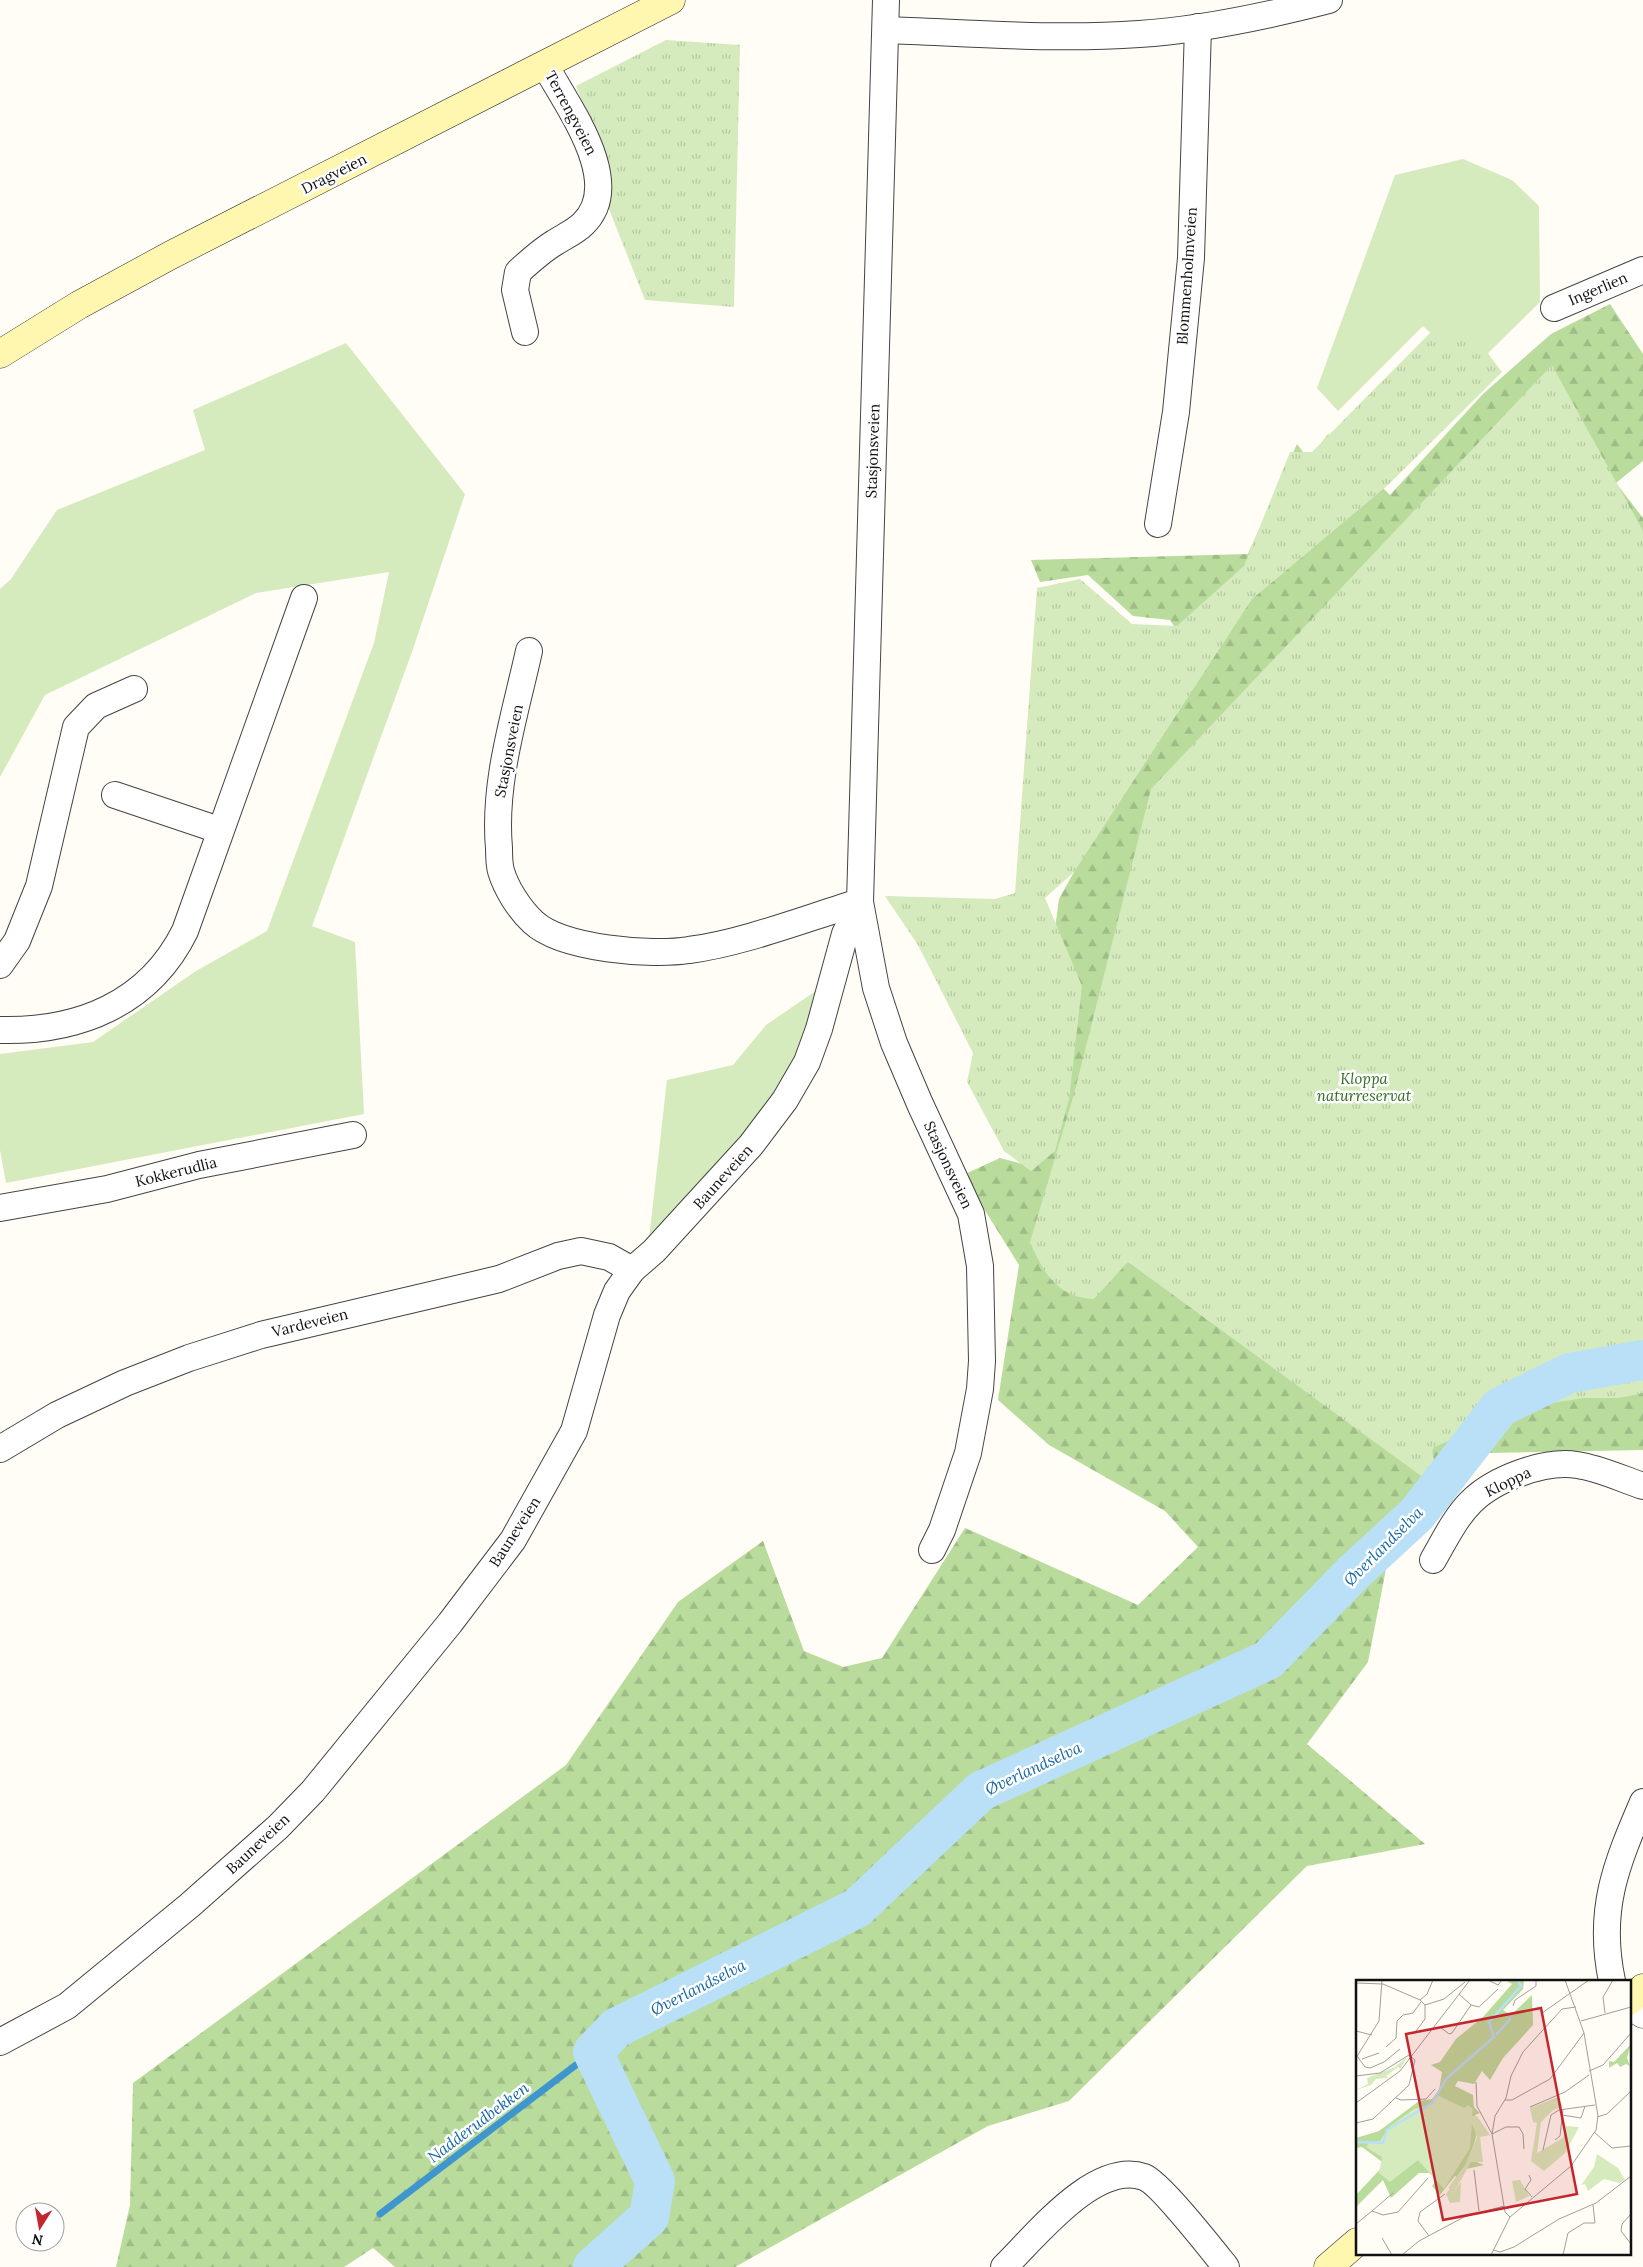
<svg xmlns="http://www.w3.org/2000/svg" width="1643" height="2267" viewBox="0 0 1643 2267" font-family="Lora,serif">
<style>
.grass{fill:#d5ebbd}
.forest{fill:url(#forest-firs)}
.park{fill:url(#park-tufts)}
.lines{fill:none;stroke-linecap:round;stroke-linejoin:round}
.stream{stroke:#3f96cf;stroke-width:7}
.river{stroke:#b9e0f7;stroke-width:40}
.minor-casing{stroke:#444;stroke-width:28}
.tertiary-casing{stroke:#444;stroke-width:29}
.secondary-casing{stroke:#333;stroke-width:29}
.minor{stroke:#fff;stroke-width:26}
.tertiary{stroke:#fff;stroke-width:28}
.secondary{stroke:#fff6b0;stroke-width:28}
.labels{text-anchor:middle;stroke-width:5;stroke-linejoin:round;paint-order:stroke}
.street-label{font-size:15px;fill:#111;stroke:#fff}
.park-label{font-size:15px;font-style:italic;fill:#2f6b1f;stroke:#fff}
.water-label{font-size:16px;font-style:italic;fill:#1768a6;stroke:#fff}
.inset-river{fill:none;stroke:#b9e0f7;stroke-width:2.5}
.inset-road{fill:none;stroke:#a09f9a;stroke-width:1}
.view{fill:#c4262e;fill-opacity:0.15;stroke:#c4262e;stroke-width:2.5}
.inset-edge{fill:none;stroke:#111;stroke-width:2.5}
</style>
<defs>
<pattern id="forest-firs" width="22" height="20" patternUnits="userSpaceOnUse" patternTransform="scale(1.25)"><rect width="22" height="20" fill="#b9dc9c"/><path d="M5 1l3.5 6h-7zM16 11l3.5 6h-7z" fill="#9ebc85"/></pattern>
<pattern id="park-tufts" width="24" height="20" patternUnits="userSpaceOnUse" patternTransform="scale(1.25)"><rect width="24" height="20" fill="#d5ebbd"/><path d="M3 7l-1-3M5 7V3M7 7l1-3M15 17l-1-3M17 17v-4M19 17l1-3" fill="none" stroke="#b6c8a1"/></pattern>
</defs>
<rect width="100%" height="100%" fill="#fffdf5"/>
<g class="grass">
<path d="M 1463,159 L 1512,180 L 1539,206 L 1540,302 L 1471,370 L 1423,326 L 1338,411 L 1317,388 L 1395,175 Z"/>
<path d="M 346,343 L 465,494 L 413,649 L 312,926 L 355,942 L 364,1114 L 6,1183 L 0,1150 L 0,1054 L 93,1042 L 196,971 L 267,931 L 374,643 L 389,572 L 256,593 L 45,695 L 0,777 L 0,589 L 11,579 L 57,510 L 205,450 L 193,410 Z"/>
<path d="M 820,988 L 799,1053 L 775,1099 L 649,1239 L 667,1080 L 733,1065 L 766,1025 Z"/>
</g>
<path class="forest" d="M 1610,304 L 1643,354 L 1643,461 L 1616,483 L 1643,518 L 1643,1450 L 1489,1453 L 1392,1538 L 1368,1662 L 1307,1744 L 1425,1844 L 1307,1866 L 1069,2101 L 988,2126 L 735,2267 L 395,2267 L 373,2248 L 344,2267 L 116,2267 L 130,2205 L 133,2083 L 566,1765 L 678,1602 L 763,1541 L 804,1651 L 843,1667 L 882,1658 L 965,1528 L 1138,1605 L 1198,1547 L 1165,1511 L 1049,1445 L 998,1400 L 1019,1265 L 963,1175 L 1000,1158 L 1023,1164 L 1059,899 L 1194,656 L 1170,620 L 1133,616 L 1088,575 L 1040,582 L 1031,560 L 1248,554 L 1297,444 L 1309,460 L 1328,434 L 1390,495 L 1483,394 L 1551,334 Z"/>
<g class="park">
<path d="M 666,40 L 740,45 L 734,307 L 645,300 L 607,204 L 612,177 L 576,86 Z"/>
<path d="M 1430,333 L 1475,336 L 1502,372 L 1388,485 L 1252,599 L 1074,872 L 1045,898 L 1082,986 L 1069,1099 L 1055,1151 L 1031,1171 L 1004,1151 L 967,1082 L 973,1053 L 918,945 L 885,896 L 995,899 L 1015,893 L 1037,588 L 1080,579 L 1132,624 L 1177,626 L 1244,566 L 1290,452 L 1312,452 Z"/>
<path d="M 1552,365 L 1643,531 L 1643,1393 L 1619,1398 L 1584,1398 L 1545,1404 L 1532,1400 L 1526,1391 L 1519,1390 L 1500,1397 L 1451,1440 L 1434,1447 L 1432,1451 L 1435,1464 L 1428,1481 L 1128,1262 L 1094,1299 C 1056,1297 1044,1273 1030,1242 L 1074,1094 L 1151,789 Z"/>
</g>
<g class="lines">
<path class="stream" d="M 380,2214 L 593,2052"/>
<path class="river" d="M 593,2267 L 649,2217 L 655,2181 L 593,2052 L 616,2028 L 857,1908 L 981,1791 L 1268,1660 L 1353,1573 L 1417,1514 L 1500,1407 L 1570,1373 L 1643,1360"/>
<g class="minor-casing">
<g id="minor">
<path d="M 886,30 C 970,33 1055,40 1139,34 C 1203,30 1267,16 1329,0"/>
<path d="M 1554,308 L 1643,270"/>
<path d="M 525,332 L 515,290 L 518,272 C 529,262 541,251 554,243 C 563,237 575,232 583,224 C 626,183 567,106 545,65"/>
<path d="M 1158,524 L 1176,412 L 1191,258 L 1198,27"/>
<path d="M 529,651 C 515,715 493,782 499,848 C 499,855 499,864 501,871 C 506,888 519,909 533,922 C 562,949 651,956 689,950 C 743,943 807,918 860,902 L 886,0"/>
<path d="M 115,795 L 219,830"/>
<path d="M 860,902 L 876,988 L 894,1043 L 920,1104 L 971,1214 L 980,1266 L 982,1361 L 980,1389 L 968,1453 L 942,1530 L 932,1550"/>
<path d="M 0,965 L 17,941 L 39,886 L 76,727 L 96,706 L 134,689"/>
<path d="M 0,1030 C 78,1032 149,1004 185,931 L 304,598"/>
<path d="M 0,1208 L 107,1189 L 199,1165 L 353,1135"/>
<path d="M 0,1449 L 57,1415 L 125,1383 L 189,1358 L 261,1335 L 499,1279 L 558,1256 L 581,1251 L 609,1257 L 632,1270"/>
<path d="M 1433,1560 C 1444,1541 1455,1518 1471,1502 C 1494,1479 1544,1460 1577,1465 C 1599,1468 1622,1479 1643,1486"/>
<path d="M 1612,1981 C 1597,1910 1616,1865 1643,1802"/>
<path d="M 0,2042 L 67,2006 L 190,1905 L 278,1827 L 313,1791 L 450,1623 L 513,1540 L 574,1431 L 607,1315 L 617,1291 L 632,1270 L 654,1251 L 751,1145 L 785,1100 L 807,1062 L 819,1029 L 845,934 L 860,902"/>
<path d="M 1004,2267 C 1036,2236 1095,2160 1144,2177 C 1159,2182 1214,2252 1226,2267"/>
</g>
</g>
<g class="tertiary-casing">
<path id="tertiary" d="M 1629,2005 L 1643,2014"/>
</g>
<g class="secondary-casing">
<g id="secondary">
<path d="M 0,354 L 79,305 L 171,255 L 671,0"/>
<path d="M 1629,2001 L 1643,1988"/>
<path d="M 1328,2267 L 1357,2242"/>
</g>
</g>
<use href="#minor" class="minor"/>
<use href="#tertiary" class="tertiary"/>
<use href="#secondary" class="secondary"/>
</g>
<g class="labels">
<g class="street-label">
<text transform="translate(571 113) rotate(62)" y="5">Terrengveien</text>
<text transform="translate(334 174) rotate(-27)" y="5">Dragveien</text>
<text transform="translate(1187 276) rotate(-86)" y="5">Blommenholmveien</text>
<text transform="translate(1598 289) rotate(-23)" y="5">Ingerlien</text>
<text transform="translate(873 451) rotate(-88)" y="5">Stasjonsveien</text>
<text transform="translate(509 751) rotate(-79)" y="5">Stasjonsveien</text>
<text transform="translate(948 1165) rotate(65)" y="5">Stasjonsveien</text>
<text transform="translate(176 1172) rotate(-14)" y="5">Kokkerudlia</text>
<text transform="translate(723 1177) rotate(-48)" y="5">Bauneveien</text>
<text transform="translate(310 1323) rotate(-14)" y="5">Vardeveien</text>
<text transform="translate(1508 1482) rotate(-26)" y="5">Kloppa</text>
<text transform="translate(515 1532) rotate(-57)" y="5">Bauneveien</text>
<text transform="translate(258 1844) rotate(-43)" y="5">Bauneveien</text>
</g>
<g class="park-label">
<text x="1364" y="1084">Kloppa<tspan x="1364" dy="17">naturreservat</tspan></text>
</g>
<g class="water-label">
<text transform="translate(1383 1546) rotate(-45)" y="6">Øverlandselva</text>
<text transform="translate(1033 1768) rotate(-25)" y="6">Øverlandselva</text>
<text transform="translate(698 1987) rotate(-27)" y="6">Øverlandselva</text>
<text transform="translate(478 2122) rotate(-37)" y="6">Nadderudbekken</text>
</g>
</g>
<g transform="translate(1356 1980)">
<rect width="275" height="275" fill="#fffdf5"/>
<path d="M 51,77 L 44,89 L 42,87 L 30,96 L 32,98 L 20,99 L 15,105 L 0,110 L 12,104 L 11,98 L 39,87 ZM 202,117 L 207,127 L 197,130 L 185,142 L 181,173 L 207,158 L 210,146 L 223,147 L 209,173 L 188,191 L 175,181 L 181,143 L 177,142 L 174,128 ZM 241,174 L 262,188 L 269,200 L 263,203 L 248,199 L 232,211 L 229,204 L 225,205 L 238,187 ZM 105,202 L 104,222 L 94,223 L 90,214 L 95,207 L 99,210 Z" fill="#d5ebbd"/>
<path d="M 149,0 L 168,0 L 167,9 L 147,30 L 155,35 L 176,15 L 177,45 L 147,78 L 134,100 L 126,91 L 118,104 L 102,101 L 99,106 L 117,115 L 118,127 L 124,133 L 119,135 L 120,157 L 113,179 L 128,185 L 110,189 L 105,200 L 99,196 L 84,215 L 76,206 L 81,200 L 73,193 L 63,193 L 35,218 L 27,200 L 0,227 L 0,215 L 29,184 L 6,167 L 0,168 L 0,158 L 23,151 L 63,121 L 76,119 L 83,110 L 86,92 L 75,85 L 84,82 L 100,59 L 127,37 L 156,4 ZM 275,64 L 271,78 L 274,86 L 270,84 L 264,87 L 261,83 L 253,88 L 253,81 L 258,82 Z" fill="#b9dc9c"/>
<path d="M 81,115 L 108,128 L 112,125 L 117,129 L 116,136 L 121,136 L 134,155 L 124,157 L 127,182 L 115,182 L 99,210 L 92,208 L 109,185 L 121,157 L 116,144 L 114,168 L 88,209 L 62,180 L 34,202 L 23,193 L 26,177 L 10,167 L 14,162 L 24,161 L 33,147 L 58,129 L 76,124 ZM 164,200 L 173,216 L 160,222 L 156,201 Z" fill="#d5ebbd"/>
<path class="inset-river" d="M 140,55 L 155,38M 0,162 L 27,163 L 31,150 L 76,123 L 91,98 L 138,57 L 133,42 L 165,6 L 162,0"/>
<path class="inset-road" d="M 132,0 L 142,5 L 146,0M 0,3 L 27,4 L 64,20 L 71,14 L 77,0M 103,14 L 115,25 L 123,27 L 142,9M 64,20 L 69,25 L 88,19 L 109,2M 157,26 L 159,20 L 180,6 L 180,0M 186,33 L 233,0M 249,33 L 247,17 L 257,0M 225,41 L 275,27M 84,47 L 93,54 L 96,53 L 115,25M 0,51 L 16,55M 60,51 L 69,39 L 69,25M 30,67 L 40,58 L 41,41 L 47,35 L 57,33 L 65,22M 1,76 L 9,87 L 14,88 L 28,82 L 44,69M 0,78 L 23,41 L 26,0M 6,79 L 23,73M 275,82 L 275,98M 233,91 L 247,85 L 275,53M 0,96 L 24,93 L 53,75 L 59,80 L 53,105 L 17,139 L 0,143M 120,102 L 121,126 L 136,154M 40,118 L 45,120 L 70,119 L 79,109M 149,120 L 156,120 L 194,99 L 228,53M 0,123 L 44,91 L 114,0M 174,127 L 209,112 L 233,95M 206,135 L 225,138 L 229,126M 241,137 L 251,134 L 275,111M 238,152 L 256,168 L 275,166M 136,154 L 139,136 L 150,118 L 155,96 L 167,72 L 206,29 L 220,27M 199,160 L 204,156 L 207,129M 187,170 L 195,135 L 203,130 L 239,125M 118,190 L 123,231M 173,195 L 175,200 L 169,209 L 176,217M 16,231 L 37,213M 275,234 L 266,244 L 265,251 L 275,264M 154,237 L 149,232 L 136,154 L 150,147 L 163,147 L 167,154 L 168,169M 0,244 L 16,231 L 27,235 L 42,232 L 72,198M 73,256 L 62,241 L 64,232 L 89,214M 26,258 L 36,275M 137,270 L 144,272 L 158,267 L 203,239 L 240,223 L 275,196M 46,275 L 63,261 L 108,237 L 148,226M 135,275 L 154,237 L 215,186 L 240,150 L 242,136 L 228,53 L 209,0M 207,275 L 212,253 L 228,243 L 239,243 L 237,225"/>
<path class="view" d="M 185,28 L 221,214 L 87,240 L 50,54 Z"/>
<rect width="275" height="275" class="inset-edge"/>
</g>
<g transform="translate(40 2227) rotate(191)"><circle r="24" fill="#ffffff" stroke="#a0a0a0"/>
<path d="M0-4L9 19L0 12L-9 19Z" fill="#c4262e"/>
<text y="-8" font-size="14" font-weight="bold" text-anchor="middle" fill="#111111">N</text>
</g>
</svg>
